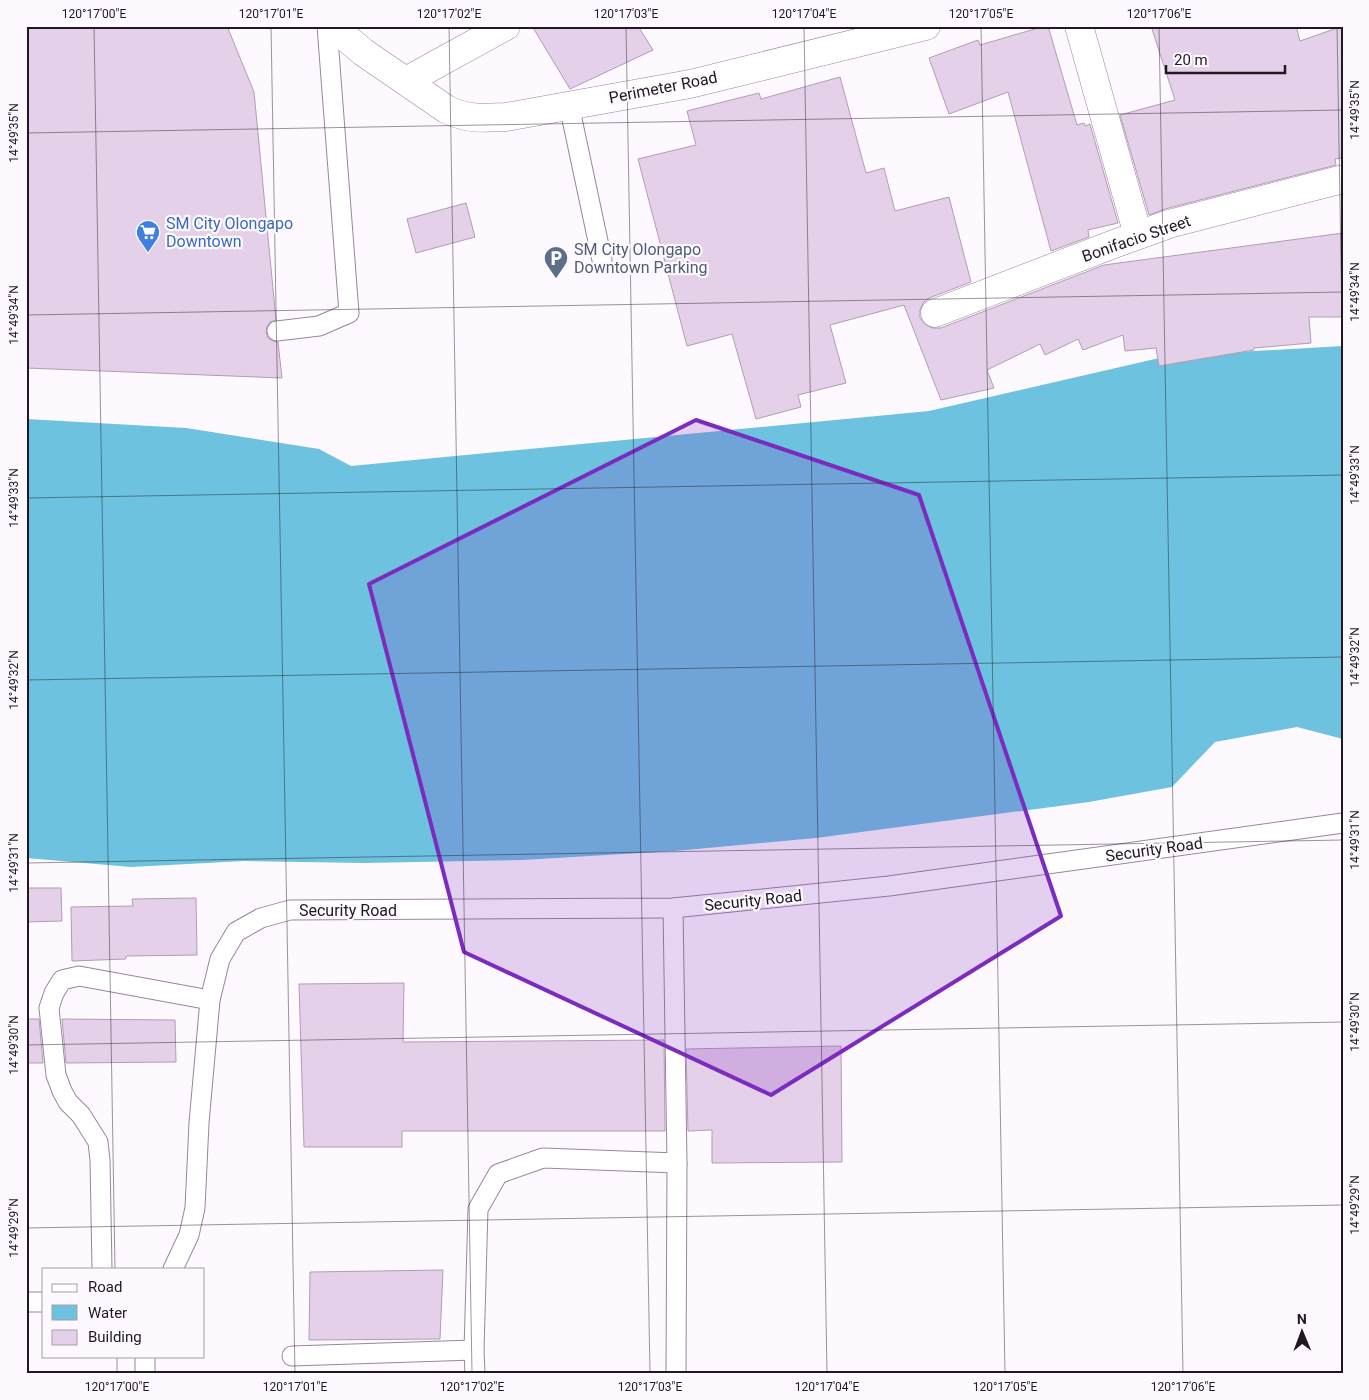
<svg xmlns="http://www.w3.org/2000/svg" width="1369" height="1400" viewBox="0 0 1369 1400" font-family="Roboto,sans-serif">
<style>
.water{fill:#6dc2df}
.building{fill:#e5d0e9;stroke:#b09db4}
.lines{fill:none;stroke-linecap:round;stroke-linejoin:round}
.service-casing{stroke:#99869d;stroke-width:21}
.minor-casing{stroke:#99869d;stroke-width:29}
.service{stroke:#fff;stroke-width:19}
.minor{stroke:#fff;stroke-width:28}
.marked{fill:#7b2cbf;fill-opacity:0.2;stroke:#7b2cbf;stroke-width:4;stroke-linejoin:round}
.ticks{fill:none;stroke:#201922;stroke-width:1;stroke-opacity:0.45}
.labels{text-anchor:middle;stroke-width:4.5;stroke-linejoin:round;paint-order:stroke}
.street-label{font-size:16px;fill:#201922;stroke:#fdf9fe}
.shop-label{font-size:16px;fill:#366cbe;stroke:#fdf9fe;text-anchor:start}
.service-label{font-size:16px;fill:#4e5e75;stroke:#fdf9fe;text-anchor:start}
.neatline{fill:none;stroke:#201922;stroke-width:2}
.ticks-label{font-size:12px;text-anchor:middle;fill:#201922}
</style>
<rect width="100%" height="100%" fill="#fdf9fe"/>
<path class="water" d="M 1343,346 L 1343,739 L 1297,727 L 1215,742 L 1172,787 L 1089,802 L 816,838 L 675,851 L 522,860 L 364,863 L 244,861 L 131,867 L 26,858 L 26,419 L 186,428 L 319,449 L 351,466 L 929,411 L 1168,356 Z"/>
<g class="building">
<path d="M 26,26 L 227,26 L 254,92 L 276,320 L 270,322 L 267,327 L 266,332 L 268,338 L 273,341 L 278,342 L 282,378 L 26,368 Z"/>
<path d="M 532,26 L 638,26 L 653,50 L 570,89 Z"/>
<path d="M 1045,26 L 1048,26 L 1077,125 L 1084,123 L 1085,126 L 1090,124 L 1118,223 L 1088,230 L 1089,237 L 1051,251 L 1008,92 L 949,114 L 929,58 L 978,40 L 980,45 Z"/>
<path d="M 1151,26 L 1296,26 L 1300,41 L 1343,26 L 1343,158 L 1335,159 L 1336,165 L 1165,209 L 1149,215 L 1120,115 L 1175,100 Z"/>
<path d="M 840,77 L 866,173 L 884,168 L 895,211 L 949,197 L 971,282 L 929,298 L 923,303 L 920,310 L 920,318 L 926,325 L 933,328 L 941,328 L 1104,265 L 1343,233 L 1343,317 L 1309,317 L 1311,343 L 1254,348 L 1254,350 L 1159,366 L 1156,348 L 1125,351 L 1123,335 L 1083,350 L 1078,339 L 1045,355 L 1040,344 L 987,370 L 994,388 L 941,400 L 904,305 L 830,325 L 846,383 L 798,395 L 801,407 L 756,419 L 732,334 L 687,346 L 638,159 L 696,145 L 687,111 L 759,93 L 761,99 Z"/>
<path d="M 466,203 L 475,237 L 416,253 L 407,219 Z"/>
<path d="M 26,888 L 61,888 L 62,921 L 26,922 Z"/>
<path d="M 196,898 L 197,955 L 126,956 L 126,959 L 72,961 L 71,907 L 133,906 L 132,899 Z"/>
<path d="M 404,983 L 403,1042 L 664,1040 L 665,1131 L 402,1131 L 402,1147 L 304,1147 L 299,984 Z"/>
<path d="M 26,1019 L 39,1019 L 43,1063 L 26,1063 Z"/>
<path d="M 62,1019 L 175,1020 L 176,1062 L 66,1063 Z"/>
<path d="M 841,1046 L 842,1162 L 712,1163 L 712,1130 L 688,1131 L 686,1049 Z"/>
<path d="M 443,1270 L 440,1339 L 309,1340 L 310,1272 Z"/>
</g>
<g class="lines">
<g class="service-casing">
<g id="service">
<path d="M 569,105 L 602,260"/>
<path d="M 277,331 L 319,326 L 349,313 L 327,26"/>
<path d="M 673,908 L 677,1163 L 676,1374"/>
<path d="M 102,1269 L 100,1160 L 98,1142 L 81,1115 L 68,1102 L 62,1091 L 56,1075 L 49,1008 L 54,993 L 62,980 L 79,976 L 210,1000"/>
<path d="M 173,1269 L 189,1235 L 195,1208 L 199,1123 L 210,1000 L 220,959 L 236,932 L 261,918 L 290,910 L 673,908 L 889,886 L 1343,823"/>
<path d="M 26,1302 L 44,1302"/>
<path d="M 292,1356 L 474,1350"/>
<path d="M 145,1374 L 145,1356"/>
<path d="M 475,1374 L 474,1350 L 478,1209 L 498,1174 L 543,1158 L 677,1163"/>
</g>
</g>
<g class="minor-casing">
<g id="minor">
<path d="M 332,26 L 363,52 L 446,109 C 469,120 482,118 506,117 L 690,84 L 926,26"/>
<path d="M 1079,26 L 1138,235"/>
<path d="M 406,81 L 506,26"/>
<path d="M 935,313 L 1114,244 L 1169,224 L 1343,179"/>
</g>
</g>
<use href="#service" class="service"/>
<use href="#minor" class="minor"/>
</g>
<path class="marked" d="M 696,420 L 919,495 L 1061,916 L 771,1095 L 464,952 L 369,584 Z"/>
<path class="ticks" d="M 94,26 L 115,1269M 271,26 L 295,1374M 449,26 L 472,1374M 626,26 L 650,1374M 804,26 L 827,1374M 981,26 L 1005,1374M 1159,26 L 1183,1374M 1337,26 L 1343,381M 26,133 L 1343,110M 26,315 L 1343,292M 26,498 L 1343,475M 26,680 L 1343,657M 26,863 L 1343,840M 26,1045 L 1343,1022M 26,1228 L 1343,1205M 117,1356 L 117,1374"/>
<defs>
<g id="supermarket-pin" transform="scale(1.25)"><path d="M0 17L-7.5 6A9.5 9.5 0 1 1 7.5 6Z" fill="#3f7fe0" stroke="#fdf9fe"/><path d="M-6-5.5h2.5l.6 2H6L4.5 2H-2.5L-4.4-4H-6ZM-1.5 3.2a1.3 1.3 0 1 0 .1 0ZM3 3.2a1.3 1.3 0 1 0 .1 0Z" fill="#fff"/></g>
<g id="parking-pin" transform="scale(1.25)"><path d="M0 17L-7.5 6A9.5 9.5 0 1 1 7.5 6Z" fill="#5c6f8a" stroke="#fdf9fe"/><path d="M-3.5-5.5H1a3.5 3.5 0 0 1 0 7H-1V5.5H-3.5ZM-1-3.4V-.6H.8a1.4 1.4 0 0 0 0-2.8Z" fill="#fff"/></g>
</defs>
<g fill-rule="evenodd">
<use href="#supermarket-pin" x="148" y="232"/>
<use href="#parking-pin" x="556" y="258"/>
</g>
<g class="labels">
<g class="street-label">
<text transform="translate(663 87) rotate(-11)" y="6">Perimeter Road</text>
<text transform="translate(1136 238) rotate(-19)" y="6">Bonifacio Street</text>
<text transform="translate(1154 849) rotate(-8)" y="6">Security Road</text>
<text transform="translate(753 900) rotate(-6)" y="6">Security Road</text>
<text x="348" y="916">Security Road</text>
</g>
<g class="shop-label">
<text x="166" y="229">SM City Olongapo<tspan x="166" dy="18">Downtown</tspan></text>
</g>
<g class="service-label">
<text x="574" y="255">SM City Olongapo<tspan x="574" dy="18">Downtown Parking</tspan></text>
</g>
</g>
<rect width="1369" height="1400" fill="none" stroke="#fdf9fe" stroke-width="55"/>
<rect x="42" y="1268" width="162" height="90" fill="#fdf9fe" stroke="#a59fa6"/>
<rect x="52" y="1284" width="25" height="8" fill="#ffffff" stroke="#a59fa6"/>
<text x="88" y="1292" font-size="15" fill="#201922">Road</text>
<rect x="52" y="1305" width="25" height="15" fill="#6dc2df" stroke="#a59fa6"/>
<text x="88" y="1318" font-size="15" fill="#201922">Water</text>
<rect x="52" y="1330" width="25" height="15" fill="#e5d0e9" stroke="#a59fa6"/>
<text x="88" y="1342" font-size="15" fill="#201922">Building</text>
<g transform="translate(1302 1332) rotate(359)" stroke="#fdf9fe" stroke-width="4" paint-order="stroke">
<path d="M0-4L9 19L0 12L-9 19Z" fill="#201922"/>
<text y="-8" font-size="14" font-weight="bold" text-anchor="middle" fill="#201922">N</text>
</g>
<path d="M1166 65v8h119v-8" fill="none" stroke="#201922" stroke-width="2.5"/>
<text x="1174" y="65" font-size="15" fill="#201922" stroke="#fdf9fe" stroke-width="4" paint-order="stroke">20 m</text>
<rect x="28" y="28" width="1314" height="1344" class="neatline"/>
<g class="ticks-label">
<text x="94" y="18">120°17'00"E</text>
<text x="271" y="18">120°17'01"E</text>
<text x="449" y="18">120°17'02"E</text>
<text x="626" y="18">120°17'03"E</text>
<text x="804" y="18">120°17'04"E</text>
<text x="981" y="18">120°17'05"E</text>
<text x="1159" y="18">120°17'06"E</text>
<text transform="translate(1355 110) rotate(-90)" y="4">14°49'35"N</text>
<text transform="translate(14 133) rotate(-90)" y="4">14°49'35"N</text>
<text transform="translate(1355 292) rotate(-90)" y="4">14°49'34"N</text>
<text transform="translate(14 315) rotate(-90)" y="4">14°49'34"N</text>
<text transform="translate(1355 475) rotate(-90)" y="4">14°49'33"N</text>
<text transform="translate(14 498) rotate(-90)" y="4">14°49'33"N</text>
<text transform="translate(1355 657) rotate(-90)" y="4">14°49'32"N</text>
<text transform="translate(14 680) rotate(-90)" y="4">14°49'32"N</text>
<text transform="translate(1355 840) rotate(-90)" y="4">14°49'31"N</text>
<text transform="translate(14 863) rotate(-90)" y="4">14°49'31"N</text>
<text transform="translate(1355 1022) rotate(-90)" y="4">14°49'30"N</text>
<text transform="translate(14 1045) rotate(-90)" y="4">14°49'30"N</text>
<text transform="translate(1355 1205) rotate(-90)" y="4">14°49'29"N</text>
<text transform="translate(14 1228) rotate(-90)" y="4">14°49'29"N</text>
<text x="117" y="1391">120°17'00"E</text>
<text x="295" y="1391">120°17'01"E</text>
<text x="472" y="1391">120°17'02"E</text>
<text x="650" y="1391">120°17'03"E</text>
<text x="827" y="1391">120°17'04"E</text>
<text x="1005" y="1391">120°17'05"E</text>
<text x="1183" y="1391">120°17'06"E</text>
</g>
</svg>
